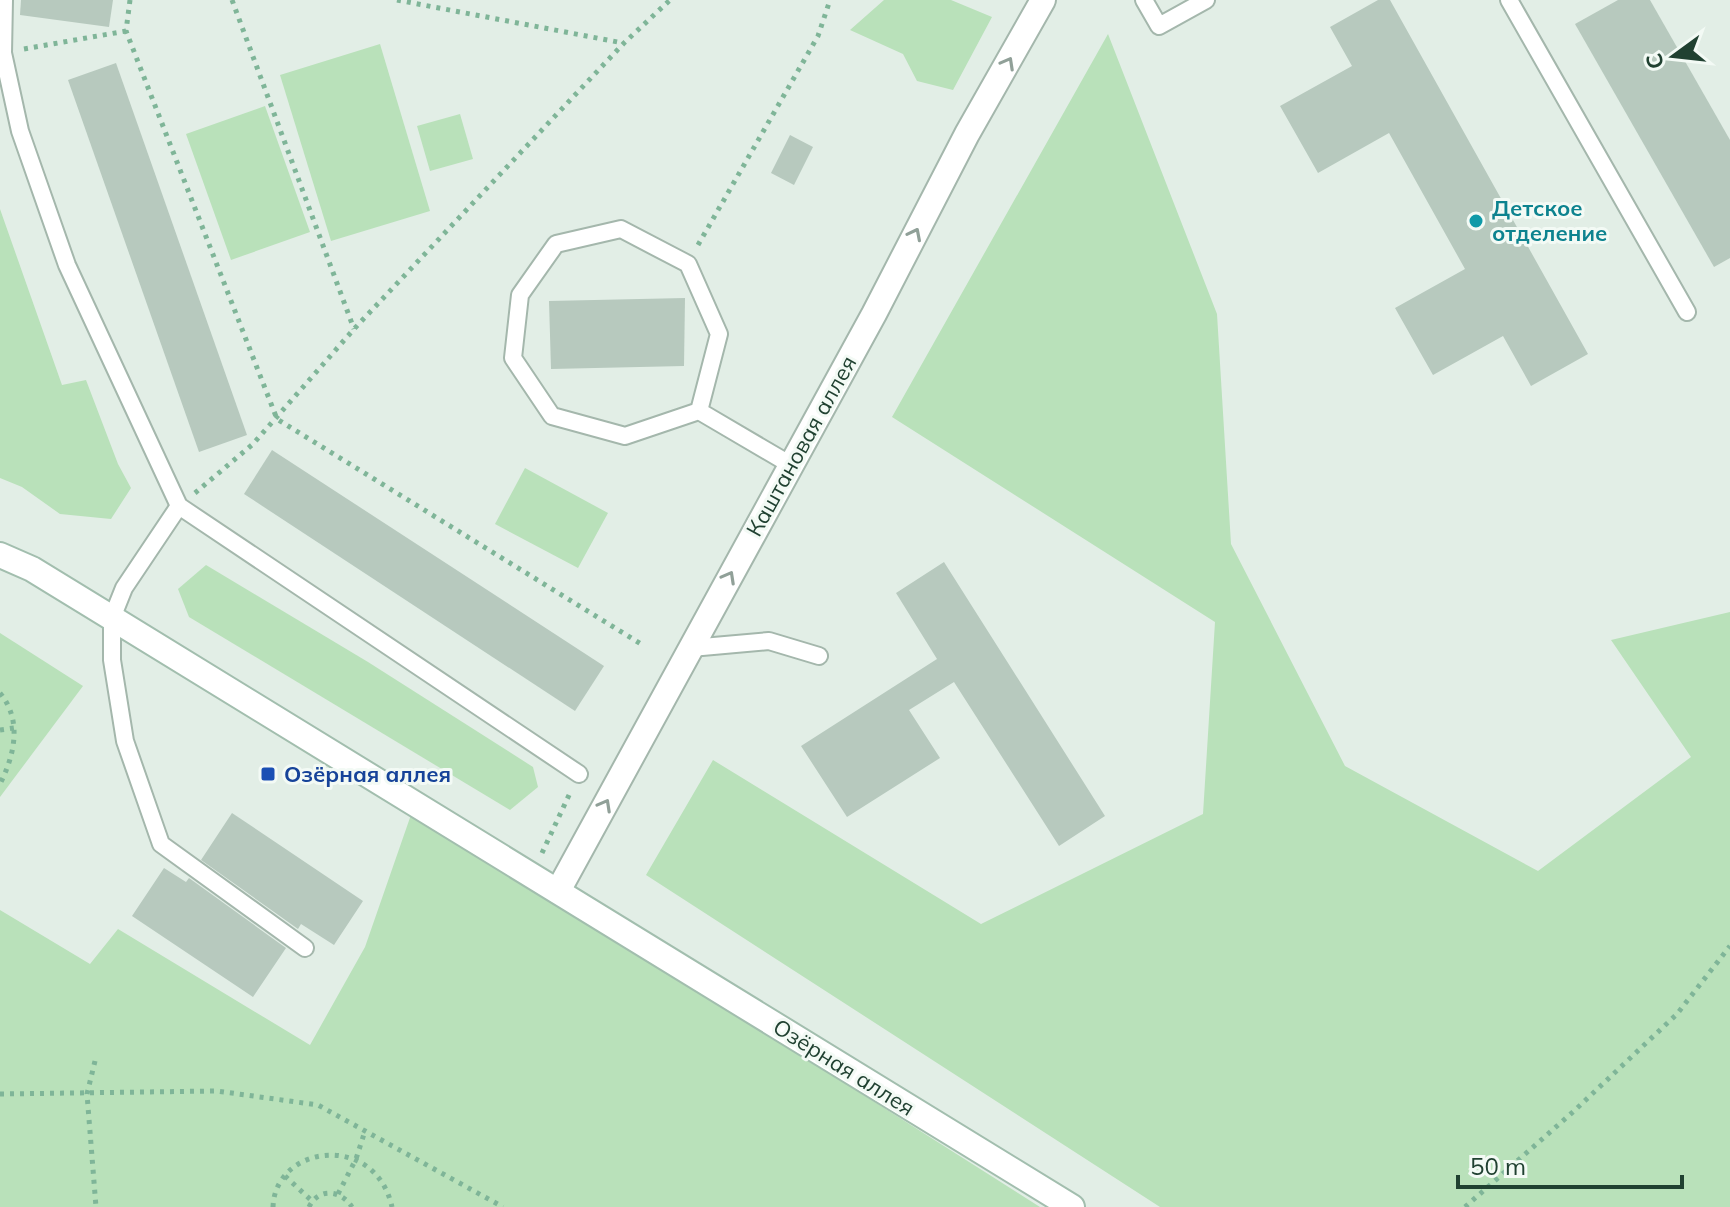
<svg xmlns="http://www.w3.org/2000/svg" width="1730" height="1207" viewBox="0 0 1730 1207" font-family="Mulish,sans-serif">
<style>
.green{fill:#b9e1ba}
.building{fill:#b7c9be}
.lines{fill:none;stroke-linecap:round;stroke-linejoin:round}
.lane-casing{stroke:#a4b7ac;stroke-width:20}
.street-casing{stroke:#a4b7ac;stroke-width:28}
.secondary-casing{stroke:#a2beae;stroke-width:28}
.path{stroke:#7fb598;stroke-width:5;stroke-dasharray:4 6;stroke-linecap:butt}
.lane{stroke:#fff;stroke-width:16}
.street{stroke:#fff;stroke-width:24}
.secondary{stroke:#fff;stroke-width:24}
.oneway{stroke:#90a098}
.culture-dot{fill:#0f9aa8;stroke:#f3faf5;stroke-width:3}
.transit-dot{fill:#1a4fb4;stroke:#f3faf5;stroke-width:3}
.labels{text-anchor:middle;stroke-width:6;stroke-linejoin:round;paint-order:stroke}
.culture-label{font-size:22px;font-weight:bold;fill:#0d838f;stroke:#f3faf5;text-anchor:start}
.street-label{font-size:22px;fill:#204131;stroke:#f3faf5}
.transit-label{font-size:22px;font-weight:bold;fill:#164399;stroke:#f3faf5;text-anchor:start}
</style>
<rect width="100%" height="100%" fill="#e2eee6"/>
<g class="green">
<path d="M 884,0 L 951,0 L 992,17 L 953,90 L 917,81 L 903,54 L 850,30 Z"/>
<path d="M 1108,34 L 1217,314 L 1231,544 L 1345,766 L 1538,871 L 1691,757 L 1611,640 L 1730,612 L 1730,1207 L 1160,1207 L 646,875 L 713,760 L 981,924 L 1203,814 L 1215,622 L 892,417 Z"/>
<path d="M 380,44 L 430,211 L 331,241 L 280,75 Z"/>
<path d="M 265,106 L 310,232 L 231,260 L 186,134 Z"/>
<path d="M 460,114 L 473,159 L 430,171 L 417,126 Z"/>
<path d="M 0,209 L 62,385 L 86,380 L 118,464 L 131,488 L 111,519 L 60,514 L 22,487 L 0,478 Z"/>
<path d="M 525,468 L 608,513 L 578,568 L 495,524 Z"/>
<path d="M 206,565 L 368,662 L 533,767 L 538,787 L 510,810 L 189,617 L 178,589 Z"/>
<path d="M 0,633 L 83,686 L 0,797 Z"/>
<path d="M 413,809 L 1040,1207 L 0,1207 L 0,910 L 90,964 L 118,929 L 310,1045 L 365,947 Z"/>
</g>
<g class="building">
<path d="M 21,0 L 113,0 L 109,27 L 20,15 Z"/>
<path d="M 1378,0 L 1390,0 L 1588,354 L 1531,386 L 1503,336 L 1433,375 L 1395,308 L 1465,269 L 1389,133 L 1318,173 L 1280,106 L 1352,66 L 1330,27 Z"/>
<path d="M 1618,0 L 1650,0 L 1730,140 L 1730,258 L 1714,267 L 1575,24 Z"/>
<path d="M 116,63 L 247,435 L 199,452 L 68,80 Z"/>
<path d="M 790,135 L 813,147 L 794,185 L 771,173 Z"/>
<path d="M 685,298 L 684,366 L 551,369 L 549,301 Z"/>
<path d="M 272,450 L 604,666 L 575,711 L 244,494 Z"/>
<path d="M 944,562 L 1105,816 L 1059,846 L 954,682 L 909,710 L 940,758 L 847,817 L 801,746 L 937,659 L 896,593 Z"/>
<path d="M 232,813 L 363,901 L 334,945 L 301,924 L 298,929 L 201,860 Z"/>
<path d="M 164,868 L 186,882 L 189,878 L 286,948 L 253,997 L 132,916 Z"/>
</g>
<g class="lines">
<g class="lane-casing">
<g id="lane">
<path d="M 4,0 L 3,53 L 20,131 L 67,265 L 179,506 L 579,774"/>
<path d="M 1144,0 L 1159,26 L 1206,0"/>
<path d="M 1509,0 L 1687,312"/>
<path d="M 699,411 L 719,334 L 688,264 L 621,229 L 556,244 L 520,295 L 513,358 L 552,416 L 625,436 L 699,411 L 791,465"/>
<path d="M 179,506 L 124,588 L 112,618 L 112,660 L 125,741 L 161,844 L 305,948"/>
<path d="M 691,648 L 769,641 L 819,656"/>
</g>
</g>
<g class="street-casing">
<path id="street" d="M 558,891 L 874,314 L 967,134 L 1043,0"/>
</g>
<g class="secondary-casing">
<path id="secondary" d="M 0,555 L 32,569 L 112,618 L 1072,1207"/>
</g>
<g class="path">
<path d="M 130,0 L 126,31 L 277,419 L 641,644"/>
<path d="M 232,0 L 354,329"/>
<path d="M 397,0 L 623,43"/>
<path d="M 24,49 L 126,31"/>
<path d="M 698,245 L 818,36 L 830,0"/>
<path d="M 195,493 L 253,444 L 354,329 L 624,43 L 670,0"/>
<path d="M 0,693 C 23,721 14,756 0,784"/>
<path d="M 0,730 L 14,728"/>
<path d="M 542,853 L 570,793"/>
<path d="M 95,1061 L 87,1094 L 96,1207"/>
<path d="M 0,1094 L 217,1091 L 318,1105 L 503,1207"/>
<path d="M 285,1176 L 312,1201"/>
<path d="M 338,1194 L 356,1159 L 365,1131"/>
<path d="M 273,1207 C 275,1145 375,1131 392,1207"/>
<path d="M 309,1207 C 319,1187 341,1190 352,1207"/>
<path d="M 1465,1207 L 1574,1111 L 1677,1014 L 1730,946"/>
</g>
<use href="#lane" class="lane"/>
<use href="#street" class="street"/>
<use href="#secondary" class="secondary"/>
</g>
<defs><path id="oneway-chevron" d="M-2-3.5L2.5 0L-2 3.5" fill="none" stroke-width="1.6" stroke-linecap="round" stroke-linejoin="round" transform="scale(2)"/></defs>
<g class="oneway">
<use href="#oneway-chevron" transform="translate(1008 63) rotate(-61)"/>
<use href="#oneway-chevron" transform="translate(915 234) rotate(-63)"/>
<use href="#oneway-chevron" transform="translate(729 577) rotate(-61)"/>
<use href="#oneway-chevron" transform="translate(605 805) rotate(-61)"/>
</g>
<circle class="culture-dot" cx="1476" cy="221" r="8"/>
<rect class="transit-dot" x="260" y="766" width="16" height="16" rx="4"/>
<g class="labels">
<g class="culture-label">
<text x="1492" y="216">Детское<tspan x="1492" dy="25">отделение</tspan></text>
</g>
<g class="street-label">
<text transform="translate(801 446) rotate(-61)" y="8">Каштановая аллея</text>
<text transform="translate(844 1067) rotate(32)" y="8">Озёрная аллея</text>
</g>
<g class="transit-label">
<text x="284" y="782">Озёрная аллея</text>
</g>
</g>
<g transform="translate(1674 56) rotate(255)" stroke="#f3faf5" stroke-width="6" paint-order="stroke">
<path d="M0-6L14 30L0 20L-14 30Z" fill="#204131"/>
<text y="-12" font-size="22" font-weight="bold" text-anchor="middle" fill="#204131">С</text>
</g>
<path d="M1458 1175v12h224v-12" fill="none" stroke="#204131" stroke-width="4"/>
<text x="1470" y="1175" font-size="24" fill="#204131" stroke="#f3faf5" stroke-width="6" paint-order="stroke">50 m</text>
</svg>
